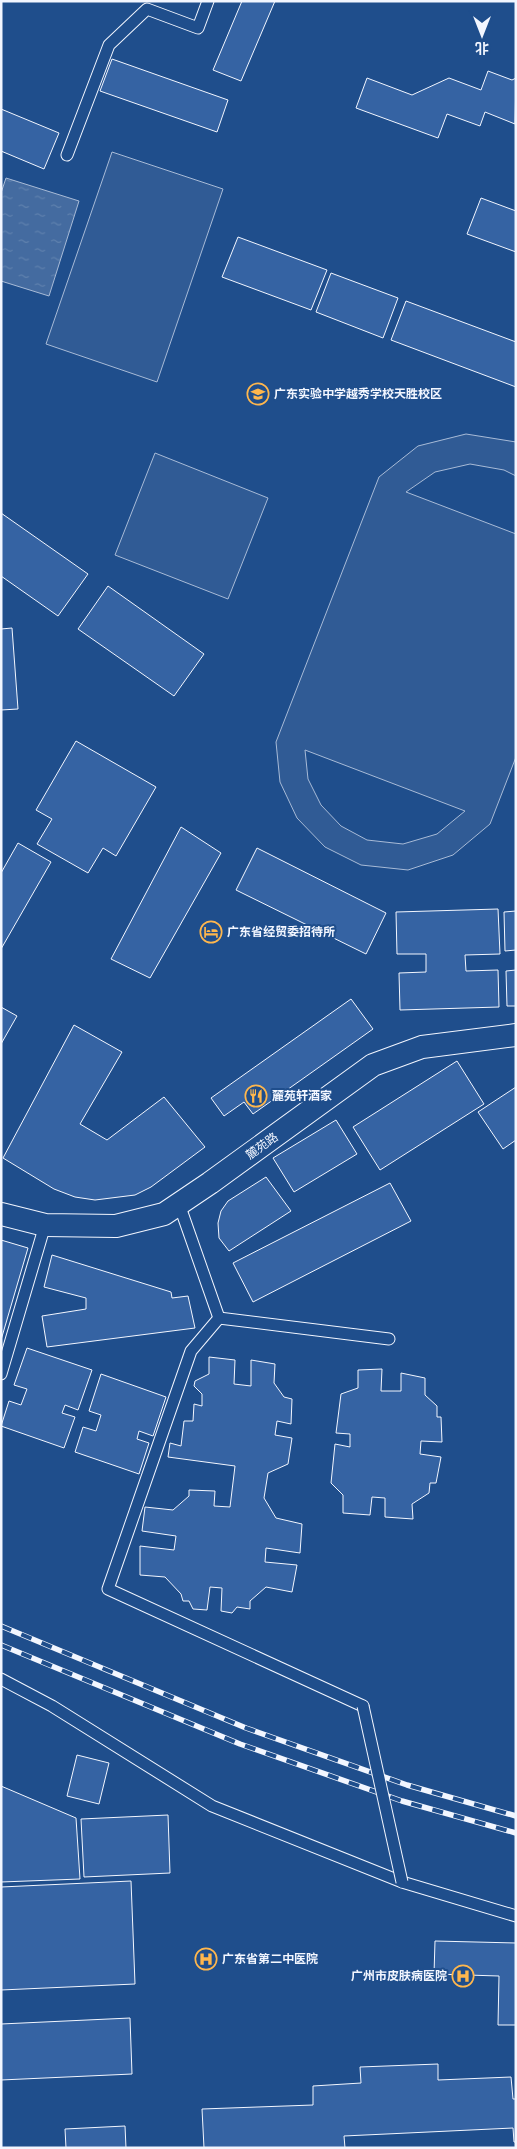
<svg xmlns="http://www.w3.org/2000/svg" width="517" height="2149" viewBox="0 0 517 2149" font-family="Barlow,'Noto Sans SC',sans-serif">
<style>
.built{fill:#305b95;stroke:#a8bbd7;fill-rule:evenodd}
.water{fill:url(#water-ripples);stroke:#a8bbd7}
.building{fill:#3563a3;stroke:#f2f6ff}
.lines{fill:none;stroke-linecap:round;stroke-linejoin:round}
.service-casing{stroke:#f2f6ff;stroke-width:13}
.minor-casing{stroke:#f2f6ff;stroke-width:24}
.service{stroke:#1f4e8c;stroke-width:11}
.minor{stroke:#1f4e8c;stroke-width:22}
.rail-casing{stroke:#f2f6ff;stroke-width:5.5}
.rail{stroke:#1f4e8c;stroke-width:4;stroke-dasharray:11;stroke-linecap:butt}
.service-bridge-casing{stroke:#f2f6ff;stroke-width:13;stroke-linecap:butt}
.service-bridge{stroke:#1f4e8c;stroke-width:11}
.labels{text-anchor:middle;stroke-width:4;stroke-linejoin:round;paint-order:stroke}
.poi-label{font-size:12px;font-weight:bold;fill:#f2f6ff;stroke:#1f4e8c;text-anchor:start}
.street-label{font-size:12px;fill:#f2f6ff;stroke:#1f4e8c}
</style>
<defs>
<pattern id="water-ripples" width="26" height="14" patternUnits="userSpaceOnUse" patternTransform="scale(1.25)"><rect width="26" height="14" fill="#446ba0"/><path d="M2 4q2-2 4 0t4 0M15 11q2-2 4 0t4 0" fill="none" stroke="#5f81ae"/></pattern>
</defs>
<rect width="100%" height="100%" fill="#1f4e8c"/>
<g class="built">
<path d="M 112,152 L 223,189 L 157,382 L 46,344 Z"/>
<path d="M 466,434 L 516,442 L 516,476 L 504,470 L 470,464 L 435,472 L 406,492 L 516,534 L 516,757 L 490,824 L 453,855 L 408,870 L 361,865 L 325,847 L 297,818 L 280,782 L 276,742 L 379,477 L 418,446 ZM 305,750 L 465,811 L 437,834 L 403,844 L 367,840 L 341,826 L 321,805 L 308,779 Z"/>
<path d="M 155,453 L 268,498 L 228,599 L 115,555 Z"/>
</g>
<path class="water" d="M 6,178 L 79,201 L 49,296 L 1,281 L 1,193 Z"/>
<g class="building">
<path d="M 242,1 L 275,1 L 241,81 L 213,70 Z"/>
<path d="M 112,59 L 228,100 L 217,132 L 100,91 Z"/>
<path d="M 488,71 L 512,80 L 516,78 L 515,124 L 485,112 L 480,126 L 447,114 L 438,138 L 356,108 L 367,78 L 412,95 L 449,78 L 481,90 Z"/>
<path d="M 1,109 L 59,133 L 44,169 L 1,151 Z"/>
<path d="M 481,198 L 516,211 L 516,252 L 467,234 Z"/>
<path d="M 238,237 L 327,270 L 311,310 L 222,277 Z"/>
<path d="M 331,273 L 398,298 L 383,338 L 316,312 Z"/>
<path d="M 406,301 L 516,342 L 516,387 L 391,340 Z"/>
<path d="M 1,513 L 88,574 L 58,616 L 1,576 Z"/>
<path d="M 108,586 L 204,654 L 174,696 L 78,629 Z"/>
<path d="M 12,628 L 18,709 L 1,710 L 1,629 Z"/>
<path d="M 76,741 L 156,787 L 116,856 L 103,848 L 88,873 L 37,844 L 52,819 L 36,810 Z"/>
<path d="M 181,827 L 221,853 L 150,978 L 111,959 Z"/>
<path d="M 18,843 L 51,862 L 1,949 L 1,873 Z"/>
<path d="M 257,848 L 386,913 L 366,954 L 236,890 Z"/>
<path d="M 498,909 L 500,954 L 465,955 L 466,971 L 498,970 L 499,1007 L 400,1010 L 399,973 L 426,972 L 426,954 L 397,954 L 396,912 Z"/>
<path d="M 516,911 L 516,950 L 505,951 L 504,912 Z"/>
<path d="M 516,970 L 516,1006 L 507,1006 L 506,971 Z"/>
<path d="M 351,999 L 373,1029 L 253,1114 L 244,1102 L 224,1116 L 211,1098 Z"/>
<path d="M 1,1007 L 17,1016 L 1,1044 Z"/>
<path d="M 74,1025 L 122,1052 L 80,1124 L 107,1140 L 164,1097 L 205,1147 L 151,1187 L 135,1195 L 95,1200 L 75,1197 L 54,1189 L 3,1158 Z"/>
<path d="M 457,1061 L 484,1104 L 380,1170 L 353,1127 Z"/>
<path d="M 516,1087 L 516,1140 L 503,1149 L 478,1112 Z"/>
<path d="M 336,1120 L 357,1154 L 294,1192 L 273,1158 Z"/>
<path d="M 266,1177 L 291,1211 L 229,1251 L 219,1238 L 218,1223 L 221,1211 L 228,1201 Z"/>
<path d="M 390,1183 L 411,1221 L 253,1302 L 233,1263 Z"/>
<path d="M 1,1240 L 28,1248 L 1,1340 Z"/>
<path d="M 52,1255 L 171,1292 L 172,1298 L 188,1296 L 195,1328 L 47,1347 L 42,1316 L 86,1309 L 86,1298 L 44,1287 Z"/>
<path d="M 27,1348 L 92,1370 L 78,1410 L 65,1405 L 62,1413 L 75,1417 L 64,1448 L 1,1426 L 9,1401 L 21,1405 L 27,1389 L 14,1385 Z"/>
<path d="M 209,1357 L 235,1360 L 234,1384 L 251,1386 L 251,1360 L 275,1364 L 274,1383 L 284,1397 L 292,1399 L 291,1424 L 277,1421 L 275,1435 L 292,1438 L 288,1464 L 268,1473 L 264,1498 L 276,1518 L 302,1524 L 300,1553 L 266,1548 L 265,1562 L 297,1565 L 292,1592 L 266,1587 L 250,1601 L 250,1609 L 237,1607 L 232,1613 L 221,1611 L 222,1588 L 210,1587 L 207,1610 L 193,1609 L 189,1601 L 183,1601 L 181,1594 L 165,1577 L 140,1575 L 140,1546 L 174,1550 L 176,1536 L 142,1531 L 145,1507 L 173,1510 L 189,1496 L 189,1490 L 215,1491 L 214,1506 L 230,1507 L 235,1466 L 168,1457 L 170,1443 L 181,1446 L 184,1421 L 193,1421 L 194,1404 L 202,1406 L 202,1394 L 194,1386 L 195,1381 L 209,1374 Z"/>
<path d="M 382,1369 L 381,1391 L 401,1391 L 401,1373 L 425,1378 L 425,1395 L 437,1406 L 437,1417 L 441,1417 L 442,1442 L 421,1441 L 420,1454 L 441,1457 L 436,1483 L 430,1483 L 429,1493 L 412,1504 L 413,1519 L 385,1517 L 385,1498 L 372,1497 L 370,1515 L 343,1513 L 343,1495 L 331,1483 L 335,1444 L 350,1447 L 350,1434 L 336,1433 L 341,1394 L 358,1388 L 358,1370 Z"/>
<path d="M 101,1374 L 166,1397 L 153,1436 L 139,1431 L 137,1439 L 149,1443 L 139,1474 L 75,1452 L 83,1427 L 96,1431 L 101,1415 L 89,1411 Z"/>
<path d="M 77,1755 L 109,1763 L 99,1804 L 67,1796 Z"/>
<path d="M 1,1786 L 76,1818 L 80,1879 L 1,1882 Z"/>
<path d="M 168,1815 L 170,1873 L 84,1877 L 81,1819 Z"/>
<path d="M 131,1881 L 135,1984 L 1,1990 L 1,1887 Z"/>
<path d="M 435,1941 L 516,1943 L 516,2025 L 498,2025 L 499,1976 L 434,1974 Z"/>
<path d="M 130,2018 L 132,2074 L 1,2080 L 1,2024 Z"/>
<path d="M 438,2064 L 438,2080 L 511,2077 L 513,2099 L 516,2099 L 516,2142 L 514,2142 L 513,2128 L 344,2136 L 345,2148 L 204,2148 L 202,2109 L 313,2105 L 313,2086 L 361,2083 L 360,2067 Z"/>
<path d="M 125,2126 L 126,2148 L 66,2148 L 65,2129 Z"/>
</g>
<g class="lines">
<g class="service-casing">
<g id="service">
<path d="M 67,155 L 109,45 L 147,9 L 198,28 L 208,1"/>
<path d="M 179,1204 L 219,1318"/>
<path d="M 219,1318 L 191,1351 L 108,1589 L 363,1706"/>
<path d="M 219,1318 L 389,1339"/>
<path d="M 1,1374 L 45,1225"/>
<path d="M 1,1679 L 52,1706 L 212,1806 L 402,1882 L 516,1916"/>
</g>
</g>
<g class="minor-casing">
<path id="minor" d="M 1,1214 L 45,1225 L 116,1226 L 164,1214 L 210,1183 L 373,1065 L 422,1047 L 516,1035"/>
</g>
<use href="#service" class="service"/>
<use href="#minor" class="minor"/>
<g class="rail-casing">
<g id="rail">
<path d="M 1,1626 L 246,1728 L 407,1785 L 516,1816"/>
<path d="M 1,1645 L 240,1744 L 402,1801 L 516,1833"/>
</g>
</g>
<use href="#rail" class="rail"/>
<g class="service-bridge-casing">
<path id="service-bridge" d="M 363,1706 L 402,1882"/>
</g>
<use href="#service-bridge" class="service-bridge"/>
</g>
<defs>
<g id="school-ring" transform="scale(1.125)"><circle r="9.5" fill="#1f4e8c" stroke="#ffb74d" stroke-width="1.5"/><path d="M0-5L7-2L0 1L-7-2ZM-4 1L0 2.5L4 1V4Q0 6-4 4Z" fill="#ffb74d"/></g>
<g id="hotel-ring" transform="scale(1.125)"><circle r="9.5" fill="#1f4e8c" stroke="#ffb74d" stroke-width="1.5"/><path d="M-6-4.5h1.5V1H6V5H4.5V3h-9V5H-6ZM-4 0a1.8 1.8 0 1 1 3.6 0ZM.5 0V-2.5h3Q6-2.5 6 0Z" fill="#ffb74d"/></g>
<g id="restaurant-ring" transform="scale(1.125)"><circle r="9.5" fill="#1f4e8c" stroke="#ffb74d" stroke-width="1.5"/><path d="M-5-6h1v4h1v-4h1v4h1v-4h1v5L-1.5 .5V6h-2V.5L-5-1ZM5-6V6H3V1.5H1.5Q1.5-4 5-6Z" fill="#ffb74d"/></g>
<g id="hospital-ring" transform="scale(1.125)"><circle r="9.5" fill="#1f4e8c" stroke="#ffb74d" stroke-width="1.5"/><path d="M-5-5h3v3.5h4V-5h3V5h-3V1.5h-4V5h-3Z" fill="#ffb74d"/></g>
</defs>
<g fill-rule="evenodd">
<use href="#school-ring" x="258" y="394"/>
<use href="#hotel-ring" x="211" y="932"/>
<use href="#restaurant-ring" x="256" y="1096"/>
<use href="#hospital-ring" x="206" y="1959"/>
<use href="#hospital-ring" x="463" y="1976"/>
</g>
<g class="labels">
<g class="poi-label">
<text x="274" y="398">广东实验中学越秀学校天胜校区</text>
<text x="227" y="936">广东省经贸委招待所</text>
<text x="272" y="1100">麓苑轩酒家</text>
<text x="222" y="1963">广东省第二中医院</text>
<text x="447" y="1980" text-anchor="end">广州市皮肤病医院</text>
</g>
<g class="street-label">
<text transform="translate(262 1146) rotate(-36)" y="4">麓苑路</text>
</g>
</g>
<rect width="517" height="2149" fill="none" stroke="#f2f6ff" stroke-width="5"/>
<g transform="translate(482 35) rotate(180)" stroke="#1f4e8c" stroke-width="4" paint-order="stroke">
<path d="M0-4L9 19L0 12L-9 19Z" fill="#f2f6ff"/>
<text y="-8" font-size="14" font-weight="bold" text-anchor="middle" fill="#f2f6ff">北</text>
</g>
</svg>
